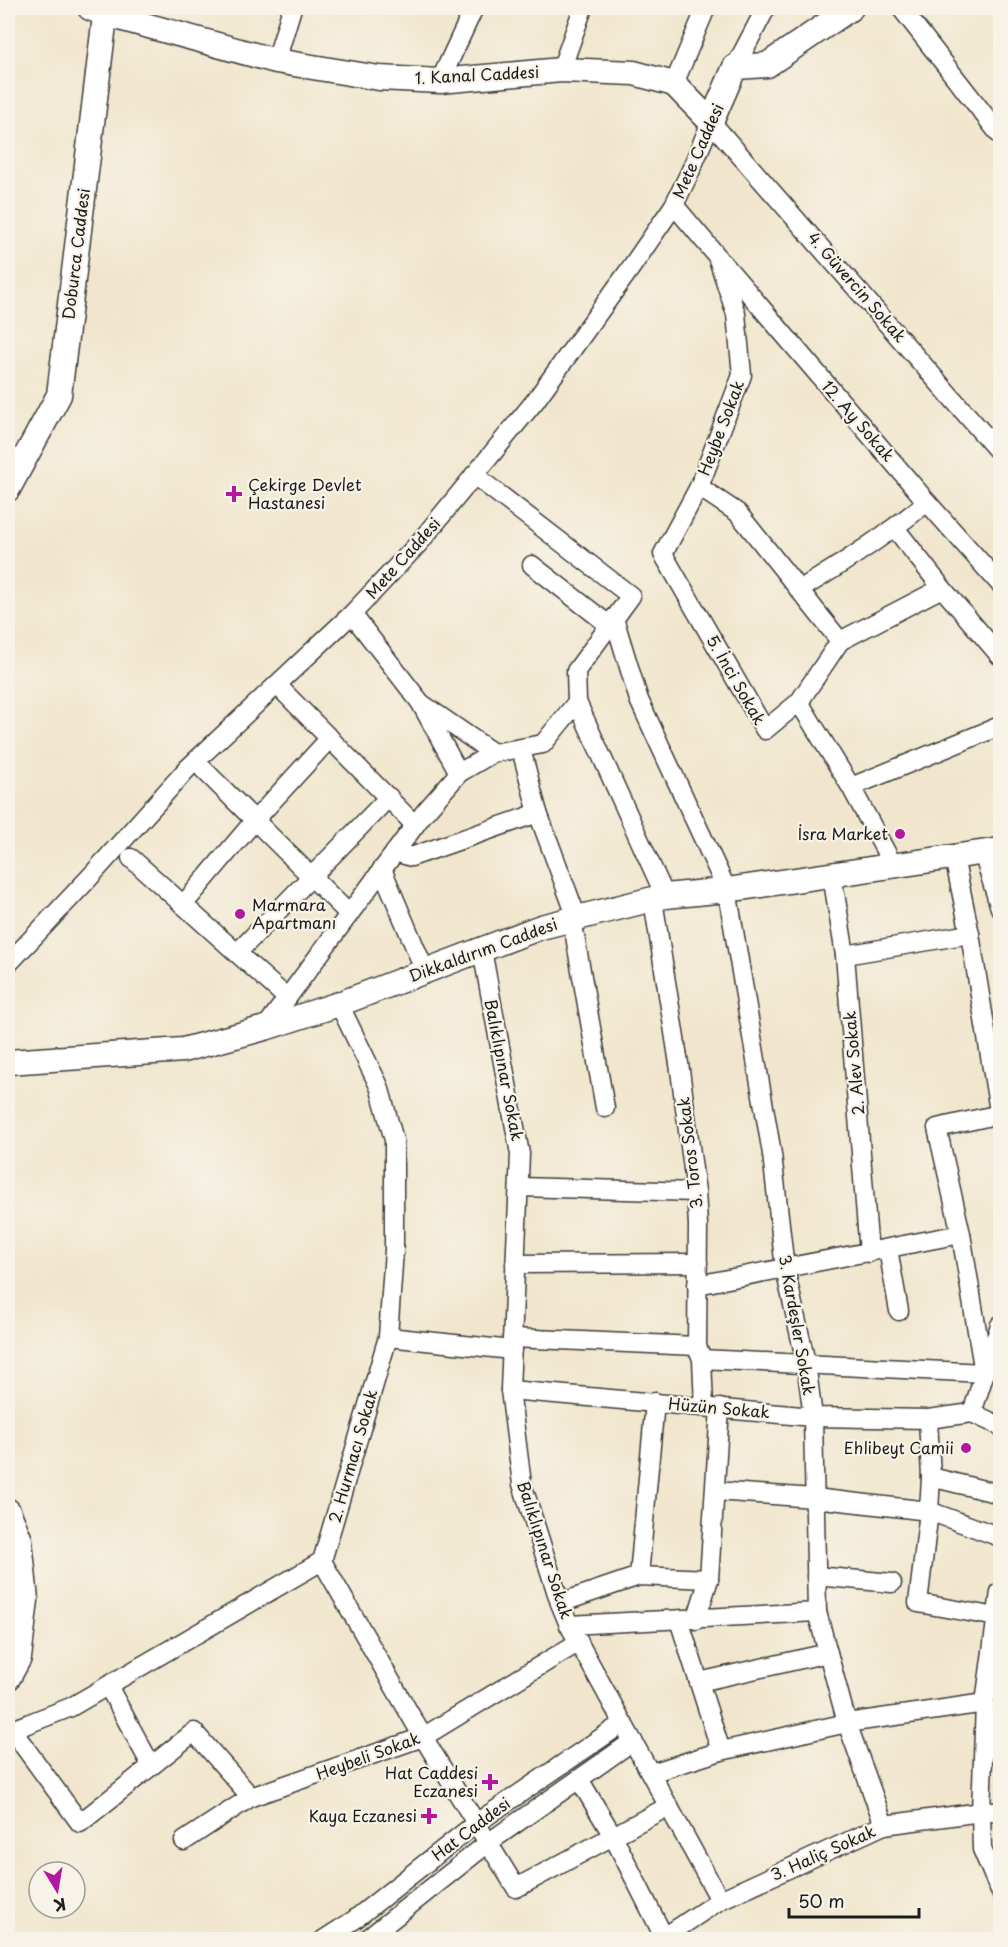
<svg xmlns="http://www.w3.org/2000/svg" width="1008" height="1947" viewBox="0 0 1008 1947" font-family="'Playpen Sans',sans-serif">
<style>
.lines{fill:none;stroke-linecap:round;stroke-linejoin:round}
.minor-casing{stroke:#3c3a37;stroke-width:21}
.major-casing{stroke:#3c3a37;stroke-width:27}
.minor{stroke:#fff;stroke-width:18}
.major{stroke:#fff;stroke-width:24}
.poi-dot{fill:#b5179e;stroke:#f7f3e8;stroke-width:2}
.labels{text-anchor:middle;stroke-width:4.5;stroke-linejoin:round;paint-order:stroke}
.street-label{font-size:16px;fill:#1c1c1c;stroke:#f7f3e8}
.poi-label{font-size:16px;fill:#1c1c1c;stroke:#f7f3e8;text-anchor:end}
</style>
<rect width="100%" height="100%" fill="#f7f3e8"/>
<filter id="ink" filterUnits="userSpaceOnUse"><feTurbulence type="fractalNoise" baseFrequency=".0167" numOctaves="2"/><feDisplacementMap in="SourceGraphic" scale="12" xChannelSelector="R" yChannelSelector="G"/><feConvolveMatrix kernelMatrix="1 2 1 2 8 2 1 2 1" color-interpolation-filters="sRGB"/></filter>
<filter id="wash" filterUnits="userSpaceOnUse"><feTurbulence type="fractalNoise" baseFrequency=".008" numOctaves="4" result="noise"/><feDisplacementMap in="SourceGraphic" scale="24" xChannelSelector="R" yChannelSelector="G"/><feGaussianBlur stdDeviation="1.35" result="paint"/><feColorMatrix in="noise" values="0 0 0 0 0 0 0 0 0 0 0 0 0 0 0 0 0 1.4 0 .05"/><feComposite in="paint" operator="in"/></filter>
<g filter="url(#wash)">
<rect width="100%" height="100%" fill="#f1e6cd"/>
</g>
<g filter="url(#ink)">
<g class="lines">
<g class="minor-casing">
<g id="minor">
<path d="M 901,8 L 1000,135"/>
<path d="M 276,61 L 292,8"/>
<path d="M 735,67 L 766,8"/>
<path d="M 561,70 L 583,8"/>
<path d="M 440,81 L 474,8"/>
<path d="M 674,84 L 706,8"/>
<path d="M 674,205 L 717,256 L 736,314 L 742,375 L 699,487 L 663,554 L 765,730 L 799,702 L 840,641 L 942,588"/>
<path d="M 723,263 L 927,502 L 1000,584"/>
<path d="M 699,487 L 738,513 L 840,641"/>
<path d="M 895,528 L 942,588 L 1000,656"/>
<path d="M 532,565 L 609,625"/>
<path d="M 799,590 C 844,563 887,535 927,502"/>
<path d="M 352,614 L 420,702 L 459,773"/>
<path d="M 614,618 L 639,700 L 727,890 L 772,1154 L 785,1269 L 806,1363 L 813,1417 L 817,1612 L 847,1723 L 884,1825"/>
<path d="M 277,685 L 415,825"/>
<path d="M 577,702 L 665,896"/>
<path d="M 799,702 L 851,787 L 893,865"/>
<path d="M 422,704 L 493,753"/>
<path d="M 521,749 L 538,813 L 577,918"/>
<path d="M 203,769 L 349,914"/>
<path d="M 851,787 L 1000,726"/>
<path d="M 395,852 L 411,857 L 538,813"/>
<path d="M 983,853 L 1000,908"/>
<path d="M 954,857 L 970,934 L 1000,1117"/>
<path d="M 131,858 L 287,998"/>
<path d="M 382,869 L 425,971"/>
<path d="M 832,875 L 845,955 L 869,1253"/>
<path d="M 653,900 L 680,1070 L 696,1192 L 698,1225 L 697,1346 L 702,1359 L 704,1407"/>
<path d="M 183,905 L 255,820 L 330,738"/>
<path d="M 572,919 L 605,1108"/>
<path d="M 482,950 L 520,1154 L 510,1390 L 522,1484 L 560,1603 L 569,1625 L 720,1900"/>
<path d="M 237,953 L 389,797"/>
<path d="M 845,955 L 970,934"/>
<path d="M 8,964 L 90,877 L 187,769 L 352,614 L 419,543 L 535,401 L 630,269 L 674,205 L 690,172 L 711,122 L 1000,453"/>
<path d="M 265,1028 L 424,813 L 459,773 L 493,753 L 543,744 L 577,702 L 576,671 L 631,596 L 474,475"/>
<path d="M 519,1187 L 696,1192"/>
<path d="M 888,1249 L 899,1311"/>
<path d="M 515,1264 L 698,1263"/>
<path d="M 697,1285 L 961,1234"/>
<path d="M 388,1337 L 512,1350"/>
<path d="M 512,1338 L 697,1346"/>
<path d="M 702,1359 L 984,1373 L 961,1234 L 937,1128 L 1000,1114"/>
<path d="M 510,1390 L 813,1417 L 928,1419 L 972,1413 L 1000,1426"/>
<path d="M 972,1413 L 1000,1325"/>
<path d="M 928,1419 L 931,1477 L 1000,1494"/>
<path d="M 931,1477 L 929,1511 L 918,1603 L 997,1617"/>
<path d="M 715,1491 L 814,1498 L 929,1511 L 1000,1537"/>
<path d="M 322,1561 L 423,1737 L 516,1888 L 669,1806"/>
<path d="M 639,1576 L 655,1402"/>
<path d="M 816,1576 L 892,1583"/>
<path d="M 1000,1592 L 985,1703 L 981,1812 L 982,1849 L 1000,1891"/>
<path d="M 560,1603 L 639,1576 L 709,1579"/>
<path d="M 679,1620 L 721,1751"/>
<path d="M 696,1620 L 709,1579 L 720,1408"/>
<path d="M 569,1625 L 817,1612"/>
<path d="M 699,1682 L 828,1653"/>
<path d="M 108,1686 L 151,1765"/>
<path d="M 8,1728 L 12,1730 L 71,1707 L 322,1561 L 388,1337 L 394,1250 L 394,1140 L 379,1086 L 339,1004"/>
<path d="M 12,1730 L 80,1823 L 194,1732 L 251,1797"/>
<path d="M 651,1773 L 721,1751 L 847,1723 L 985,1703"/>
<path d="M 579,1779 L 613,1836 L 664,1937"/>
<path d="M 184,1841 L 251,1797 L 423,1737 L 579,1642"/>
<path d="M 323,1940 L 354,1920 L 475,1824 L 623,1723"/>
<path d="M 366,1940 L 488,1843 L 633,1741"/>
<path d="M 660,1940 L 720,1900 L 884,1825 L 981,1812 L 1000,1812"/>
</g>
</g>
<g class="major-casing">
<g id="major">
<path d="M 90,8 L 105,14 L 276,61 L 379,78 L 440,81 L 561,70 L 634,73 L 674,84 L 711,122 L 735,67 L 767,65 L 851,8"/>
<path d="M 8,489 L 59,395 L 106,8"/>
<path d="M 8,1062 L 183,1050 L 265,1028 L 339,1004 L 541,927 L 665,896 L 727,890 L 1000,850"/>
<path d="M 8,1511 L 20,1540 L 26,1600 L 19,1658 L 8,1678"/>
</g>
</g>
<use href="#minor" class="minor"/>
<use href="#major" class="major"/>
</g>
</g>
<g class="poi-dot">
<path d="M231 485h6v6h6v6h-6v6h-6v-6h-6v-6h6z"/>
<circle cx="900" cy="834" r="6"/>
<circle cx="240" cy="914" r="6"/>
<circle cx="966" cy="1448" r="6"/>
<path d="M487 1773h6v6h6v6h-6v6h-6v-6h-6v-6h6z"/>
<path d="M426 1807h6v6h6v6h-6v6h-6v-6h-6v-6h6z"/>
</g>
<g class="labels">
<g class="street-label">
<text transform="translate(477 75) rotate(-3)" y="6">1. Kanal Caddesi</text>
<text transform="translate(698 151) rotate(-66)" y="6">Mete Caddesi</text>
<text transform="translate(76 254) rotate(-83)" y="6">Doburca Caddesi</text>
<text transform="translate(857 287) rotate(49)" y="6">4. Güvercin Sokak</text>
<text transform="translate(858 421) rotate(49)" y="6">12. Ay Sokak</text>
<text transform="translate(721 428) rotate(-69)" y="6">Heybe Sokak</text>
<text transform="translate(403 558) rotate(-48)" y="6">Mete Caddesi</text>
<text transform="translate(736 680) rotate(60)" y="6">5. İnci Sokak</text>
<text transform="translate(483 950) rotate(-20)" y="6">Dikkaldırım Caddesi</text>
<text transform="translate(854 1063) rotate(-95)" y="6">2. Alev Sokak</text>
<text transform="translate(504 1070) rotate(79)" y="6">Balıklıpınar Sokak</text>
<text transform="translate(690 1153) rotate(-97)" y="6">3. Toros Sokak</text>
<text transform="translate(797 1325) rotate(80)" y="6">3. Kardeşler Sokak</text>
<text transform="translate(719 1408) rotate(5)" y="6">Hüzün Sokak</text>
<text transform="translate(353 1456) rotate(-74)" y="6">2. Hurmacı Sokak</text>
<text transform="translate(545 1550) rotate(72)" y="6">Balıklıpınar Sokak</text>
<text transform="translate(368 1756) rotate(-20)" y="6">Heybeli Sokak</text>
<text transform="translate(471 1829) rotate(-37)" y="6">Hat Caddesi</text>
<text transform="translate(823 1853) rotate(-24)" y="6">3. Haliç Sokak</text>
</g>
<g class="poi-label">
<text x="248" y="491" text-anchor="start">Çekirge Devlet<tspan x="248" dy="18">Hastanesi</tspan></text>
<text x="888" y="840">İsra Market</text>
<text x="252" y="911" text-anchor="start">Marmara<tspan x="252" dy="18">Apartmanı</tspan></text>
<text x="954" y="1454">Ehlibeyt Camii</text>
<text x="478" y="1779">Hat Caddesi<tspan x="478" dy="18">Eczanesi</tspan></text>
<text x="417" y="1822">Kaya Eczanesi</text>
</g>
</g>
<rect width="1008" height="1947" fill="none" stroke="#f7f3e8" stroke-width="30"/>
<g transform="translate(57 1890) rotate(169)"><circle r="28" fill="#f7f3e8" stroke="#9f9d96" stroke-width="1.5"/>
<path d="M0-4.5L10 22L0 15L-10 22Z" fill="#b5179e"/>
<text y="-9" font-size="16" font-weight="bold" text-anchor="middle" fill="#1c1c1c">K</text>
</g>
<path d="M789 1908v9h130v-9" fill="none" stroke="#1c1c1c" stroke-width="3"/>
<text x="798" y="1908" font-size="18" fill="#1c1c1c" stroke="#f7f3e8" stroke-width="4.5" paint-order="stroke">50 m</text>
</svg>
